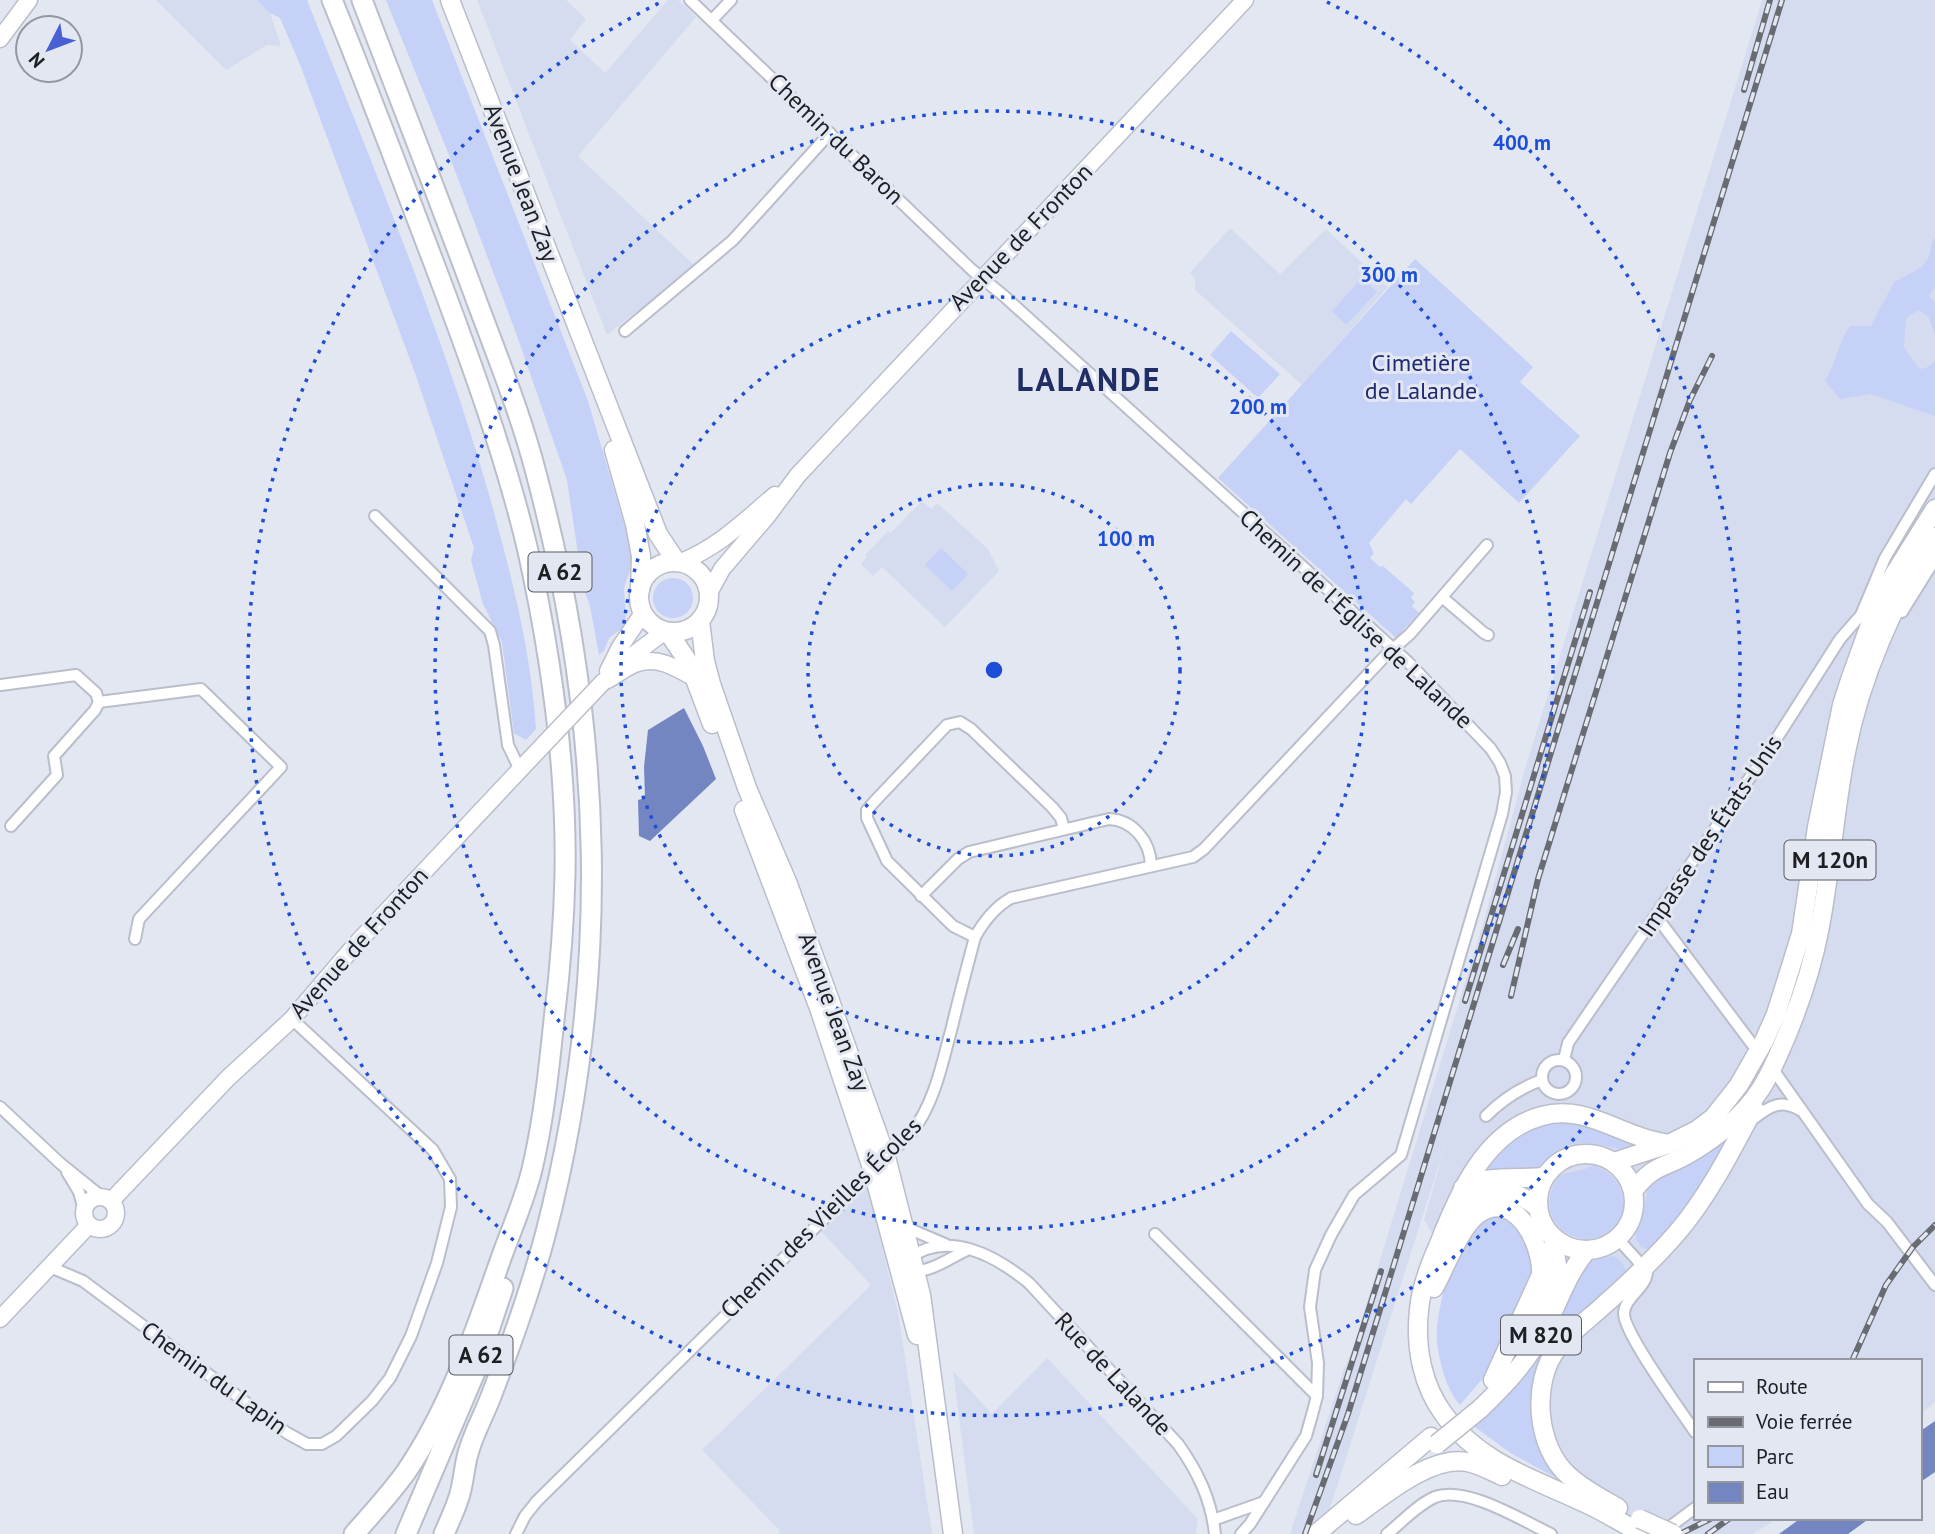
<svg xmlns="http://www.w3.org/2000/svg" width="1935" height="1534" viewBox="0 0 1935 1534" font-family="'PT Sans',sans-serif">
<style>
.built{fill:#d6dcef}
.green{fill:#c5d1f6}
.water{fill:#7486c1}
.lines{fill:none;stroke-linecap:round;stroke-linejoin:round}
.street-casing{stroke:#babeca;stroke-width:14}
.secondary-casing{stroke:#babeca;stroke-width:19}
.primary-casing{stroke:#babeca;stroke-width:21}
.highway-casing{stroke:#babeca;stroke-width:23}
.street{stroke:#fff;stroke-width:10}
.secondary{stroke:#fff;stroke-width:16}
.primary{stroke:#fff;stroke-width:18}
.highway{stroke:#fff;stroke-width:19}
.rail-casing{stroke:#686b71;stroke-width:6}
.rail{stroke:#e3e7f2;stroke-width:3.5;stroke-dasharray:10;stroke-linecap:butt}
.secondary-bridge-casing{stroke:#babeca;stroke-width:19;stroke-linecap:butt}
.primary-bridge-casing{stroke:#babeca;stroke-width:21;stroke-linecap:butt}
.secondary-bridge{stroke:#fff;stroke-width:16}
.primary-bridge{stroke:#fff;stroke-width:18}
.ring{fill:none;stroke:#1d4ed8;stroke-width:3.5;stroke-dasharray:3.5 7}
.labels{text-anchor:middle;stroke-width:6;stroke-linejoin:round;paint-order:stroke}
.shield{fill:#e3e7f2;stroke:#585b61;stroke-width:2}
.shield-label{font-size:23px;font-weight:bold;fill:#1d1f23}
.street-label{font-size:24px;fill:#1d1f23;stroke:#e3e7f2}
.park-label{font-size:24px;fill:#1f2a71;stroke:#e3e7f2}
.district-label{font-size:32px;font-weight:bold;letter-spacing:2px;fill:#212d65;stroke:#e3e7f2}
.centre{fill:#1d4ed8;stroke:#e3e7f2;stroke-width:3.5}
.ring-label{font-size:21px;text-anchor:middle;font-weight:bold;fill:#1d4ed8;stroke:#e3e7f2;stroke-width:6;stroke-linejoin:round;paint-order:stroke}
</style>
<rect width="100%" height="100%" fill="#e3e7f2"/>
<g class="built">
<path d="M 156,0 L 266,0 L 281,46 L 267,45 L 226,70 Z"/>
<path d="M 477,0 L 566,0 L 586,19 L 570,40 L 605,73 L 668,0 L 678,0 L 696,17 L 578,156 L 695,266 L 607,335 Z"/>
<path d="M 1762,0 L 1935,0 L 1935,1402 L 1919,1415 L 1919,1361 L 1695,1361 L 1695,1518 L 1778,1518 L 1753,1534 L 1642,1534 L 1559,1453 L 1424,1220 L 1446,1142 L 1322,1534 L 1290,1534 L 1344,1369 L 1352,1351 L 1483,924 L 1525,769 Z"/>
<path d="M 1230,228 L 1280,274 L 1326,229 L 1388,287 L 1302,385 L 1195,290 L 1195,278 L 1190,273 Z"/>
<path d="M 922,501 L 931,509 L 937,503 L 988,549 L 999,571 L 945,627 L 882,567 L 873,576 L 861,564 L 867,557 L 865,555 L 888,531 L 891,533 Z"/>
<path d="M 864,1189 L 868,1189 L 898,1312 L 932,1534 L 778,1534 L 780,1531 L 702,1450 L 871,1285 L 821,1231 Z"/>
<path d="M 1047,1358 L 1198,1519 L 1196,1534 L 974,1534 L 953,1371 L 992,1414 Z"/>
</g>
<g class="green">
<path d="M 257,0 L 307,0 C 371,162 440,324 488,491 C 510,569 531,649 536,729 L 526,740 L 514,733 L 502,642 L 483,604 L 471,560 L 474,548 L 415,373 L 299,62 L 280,18 L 270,13 Z"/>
<path d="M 386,0 L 432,0 L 588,401 L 626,531 L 631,557 L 630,570 L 624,588 L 626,625 L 609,638 L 604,651 L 599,655 L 590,606 L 583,587 L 567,480 L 516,333 L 451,160 Z"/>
<path d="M 1935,238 L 1935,287 L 1929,295 L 1935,303 L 1935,334 L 1928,316 L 1918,310 L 1906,318 L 1904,347 L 1919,369 L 1926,368 L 1935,361 L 1935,416 L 1871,394 L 1840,399 L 1825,381 C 1836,362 1839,342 1850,326 L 1871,326 L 1894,282 L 1922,267 L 1929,257 L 1932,242 Z"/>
<path d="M 1415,259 L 1533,367 L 1520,382 L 1580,436 L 1519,503 L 1460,449 L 1411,504 L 1406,499 L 1369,543 L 1374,553 L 1370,558 L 1380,567 L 1383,566 L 1414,593 L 1411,598 L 1415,602 L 1412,606 L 1419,613 L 1396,638 L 1218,478 Z"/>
<path d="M 1362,278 L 1377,292 L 1346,325 L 1332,311 Z"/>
<path d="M 1231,331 L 1280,374 L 1258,398 L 1210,355 Z"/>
<path d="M 941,548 L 968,574 L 952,591 L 925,565 Z"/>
<circle cx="673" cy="598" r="20"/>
<path d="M 1560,1117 L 1634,1138 L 1629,1148 C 1610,1151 1593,1140 1574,1144 C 1556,1147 1547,1163 1532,1170 C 1520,1175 1491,1173 1476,1174 L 1515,1134 Z"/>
<path d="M 1738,1122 L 1714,1173 L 1652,1251 L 1641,1247 L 1636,1239 L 1636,1232 L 1642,1218 L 1649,1184 Z"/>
<path d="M 1593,1165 C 1647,1185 1621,1251 1576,1237 C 1565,1234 1556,1226 1552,1216 C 1546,1201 1551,1187 1560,1175 L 1585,1169 Z"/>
<path d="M 1497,1215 C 1529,1223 1528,1245 1536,1272 L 1489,1371 L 1460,1405 C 1446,1391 1435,1350 1437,1329 C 1440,1293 1458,1225 1497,1215 Z"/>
<path d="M 1613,1256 L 1619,1259 L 1630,1275 L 1566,1333 L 1536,1410 L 1573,1487 L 1512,1454 L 1472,1425 L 1584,1266 L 1594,1260 Z"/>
</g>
<g class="water">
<path d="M 684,708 L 703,746 L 716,779 L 650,841 L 639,836 L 638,800 L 645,798 L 644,767 L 648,730 Z"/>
<path d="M 1935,1421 L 1935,1472 L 1919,1483 L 1919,1432 Z"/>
<path d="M 1801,1518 L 1870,1518 L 1848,1534 L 1779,1534 Z"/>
</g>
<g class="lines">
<g class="street-casing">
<g id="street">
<path d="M 690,0 L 972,270 L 1004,296 L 1409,663 L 1491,749 L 1500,763 L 1505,776 L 1506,792 L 1502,814 L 1401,1155 L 1354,1195 L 1331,1235 L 1315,1270 L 1310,1307 L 1318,1363 L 1317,1396 L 1312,1415 L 1306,1436 L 1250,1524 L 1241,1534"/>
<path d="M 712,20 L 731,0"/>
<path d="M 625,331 L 733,240 L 830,133"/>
<path d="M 375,516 L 490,631 L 494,645 L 508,745 L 520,770"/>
<path d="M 1443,598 L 1484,633 L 1488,635"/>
<path d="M 1902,612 L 1935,559"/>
<path d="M 1,685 L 76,675 L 96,693 L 99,702 L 95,710 L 54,756 L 57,775 L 11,826"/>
<path d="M 99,702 L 201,689 L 281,767 L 139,919 L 135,939"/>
<path d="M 921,896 L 958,859 L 969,852 L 1109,819 C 1133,820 1150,841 1151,865"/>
<path d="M 1656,916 L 1758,1052"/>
<path d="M 975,937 L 953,926 L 887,861 L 867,818 L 867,810 L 874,802 L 947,725 L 960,722 L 971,729 L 1052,807 L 1061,818 L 1064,829"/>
<circle cx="1559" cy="1077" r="17"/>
<path d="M 1564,1060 L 1568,1043 L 1775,741 L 1840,639 L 1861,615 L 1885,558 L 1935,474"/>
<path d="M 1772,1068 L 1868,1204 L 1887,1222 L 1935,1285"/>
<path d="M 0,1107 L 61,1164 L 102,1197"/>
<path d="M 1486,1116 C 1502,1100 1520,1088 1542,1080"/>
<path d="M 1753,1119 C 1770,1106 1780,1099 1800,1110"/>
<path d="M 67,1172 L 79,1192 L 84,1210"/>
<path d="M 904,1222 L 912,1230 L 945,1244"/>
<path d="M 1155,1234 L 1317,1396"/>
<path d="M 1618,1239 L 1647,1271 C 1647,1288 1624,1297 1624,1314 C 1625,1335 1681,1411 1695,1432"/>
<path d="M 908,1259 C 948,1229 996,1256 1029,1283 L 1178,1444 C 1198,1472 1211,1499 1215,1534"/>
<path d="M 50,1267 L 83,1281 L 287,1433 L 307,1444 L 322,1444 L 336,1436 L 372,1401 L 390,1378 L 411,1336 L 437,1263 L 451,1207 L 450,1179 L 433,1150 L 292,1019"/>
<path d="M 912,1271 C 930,1273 951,1257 967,1250"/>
<path d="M 1213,1520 L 1264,1502"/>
<path d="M 1664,1531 L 1695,1508"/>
<path d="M 516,1534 L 525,1516 L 537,1501 L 912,1132 C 935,1102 942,1063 952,1027 C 959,997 967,967 975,937 C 984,921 995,907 1011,898 L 1193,857 L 1204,849 L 1386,655 L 1410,634 L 1487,545"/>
<path d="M 1387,1534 C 1402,1522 1417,1505 1435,1497 C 1466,1485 1523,1521 1551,1534"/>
</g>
</g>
<g class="secondary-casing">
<g id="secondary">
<path d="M 0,39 L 29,0"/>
<path d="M 681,562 C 720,546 743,522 775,495"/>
<path d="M 709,593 L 722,569 L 768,515 L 798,475 L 1245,0"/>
<path d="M 620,665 L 665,631"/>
<path d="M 608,671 L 620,647 L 643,613"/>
<path d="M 603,682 C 615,677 626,666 638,663 C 659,656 678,669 696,679"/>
<circle cx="100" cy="1213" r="16"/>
<path d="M 111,1201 L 228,1078 L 292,1019 L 356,944 L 530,759"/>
<path d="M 0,1319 L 89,1225"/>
</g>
</g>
<g class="primary-casing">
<g id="primary">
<path d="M 450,0 L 658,534 L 676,561"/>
<path d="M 614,450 L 635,524 L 641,556 L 640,590"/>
<circle cx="674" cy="597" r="35"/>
<path d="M 700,621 L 705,661 L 711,684 L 747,788 L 788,884 L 886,1157 L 921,1295 L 953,1534"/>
<path d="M 668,632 L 689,663 L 712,724"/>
<path d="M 744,810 L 819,1008 L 873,1171 L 917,1335"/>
<circle cx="1586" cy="1202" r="48"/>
<path d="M 1614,1162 L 1669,1144 L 1697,1130 L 1713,1118 L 1739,1085 L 1764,1041 L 1776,1014 L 1801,934 L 1817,827 L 1842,705 L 1850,680 L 1876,608 L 1890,581 L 1935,509"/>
<path d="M 1463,1188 C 1486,1174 1517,1180 1544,1177"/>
<path d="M 1633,1191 C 1655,1163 1663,1169 1690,1153 C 1716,1138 1744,1115 1760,1090 C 1771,1074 1778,1055 1786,1037 C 1800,1003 1812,968 1819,931 C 1831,872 1834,811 1846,752 C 1860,678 1894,601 1935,537"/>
<path d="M 1457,1220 C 1477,1185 1509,1183 1538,1208"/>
<path d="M 1434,1288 C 1445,1268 1460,1227 1478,1214 C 1515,1187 1543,1245 1541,1275 L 1493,1380"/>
<path d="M 1533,1323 L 1557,1266 L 1553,1237"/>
<path d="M 1480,1409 C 1506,1384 1528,1361 1545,1328 C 1559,1301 1567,1274 1587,1250"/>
<path d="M 1618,1508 C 1601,1498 1583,1489 1569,1476 C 1536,1448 1531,1382 1557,1349 C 1570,1332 1589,1319 1604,1305 C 1629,1283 1654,1259 1676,1234 C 1708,1197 1731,1151 1754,1108"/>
<path d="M 1356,1515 C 1383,1496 1431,1455 1467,1462 C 1479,1464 1491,1471 1502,1476"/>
<path d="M 1316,1534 L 1431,1437"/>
<path d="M 1644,1534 C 1624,1525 1607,1513 1587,1504 C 1535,1479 1481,1464 1445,1416 C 1422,1386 1415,1347 1419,1310 C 1421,1287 1430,1264 1439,1244 C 1458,1195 1485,1131 1542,1116 C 1577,1106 1606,1125 1638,1136 C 1648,1140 1659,1142 1669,1144"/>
</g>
</g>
<g class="highway-casing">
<g id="highway">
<path d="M 332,0 C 368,88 401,177 435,266 C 470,359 505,454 528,551 C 551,656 567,766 565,874 C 564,923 560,971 554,1020 C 549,1068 544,1117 533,1165 C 526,1198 510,1232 499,1264 C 474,1335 449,1409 406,1472 C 390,1494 372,1514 354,1534"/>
<path d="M 362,0 C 399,97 437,194 473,291 C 495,351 520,411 536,473 C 604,727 612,976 546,1232 C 532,1286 513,1339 493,1391 C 486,1411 475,1430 469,1450 C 464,1465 464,1482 459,1497 C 455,1510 449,1522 444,1534"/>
<path d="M 406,1534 L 475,1372 L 503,1288"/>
</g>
</g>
<use href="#street" class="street"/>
<use href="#secondary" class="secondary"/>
<use href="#primary" class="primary"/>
<use href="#highway" class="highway"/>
<g class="rail-casing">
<g id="rail">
<path d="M 1744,90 L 1770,0"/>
<path d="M 1503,965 L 1518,929"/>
<path d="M 1511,996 L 1538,879 L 1670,453 L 1690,400 L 1712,356"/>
<path d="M 1465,1001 L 1590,592"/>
<path d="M 1852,1361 L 1886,1285 L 1913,1247 L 1935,1225"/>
<path d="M 1316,1475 L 1381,1271"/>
<path d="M 1305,1534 L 1348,1414 L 1782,0"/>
<path d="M 1680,1534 L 1712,1518"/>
<path d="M 1708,1534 L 1730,1518"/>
</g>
</g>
<use href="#rail" class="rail"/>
<g class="secondary-bridge-casing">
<path id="secondary-bridge" d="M 530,759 L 603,682"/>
</g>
<g class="primary-bridge-casing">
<g id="primary-bridge">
<path d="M 1437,1444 L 1480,1409"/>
<path d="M 1640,1519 L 1673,1534"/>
</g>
</g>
<use href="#secondary-bridge" class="secondary-bridge"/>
<use href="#primary-bridge" class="primary-bridge"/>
</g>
<g class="ring">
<circle cx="994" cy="670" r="186"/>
<circle cx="994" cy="670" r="373"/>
<circle cx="994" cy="670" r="559"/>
<path d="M1327 2A746 746 0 1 1 661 2"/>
</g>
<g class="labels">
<g class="shield">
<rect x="528.5" y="552.5" width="63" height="39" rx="5"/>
<rect x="1784.5" y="840.5" width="91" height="39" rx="5"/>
<rect x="1501" y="1315.5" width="80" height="39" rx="5"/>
<rect x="449.5" y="1335.5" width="63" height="39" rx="5"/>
</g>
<g class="shield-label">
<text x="560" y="580">A 62</text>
<text x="1830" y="868">M 120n</text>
<text x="1541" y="1343">M 820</text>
<text x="481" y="1363">A 62</text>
</g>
<g class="street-label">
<text transform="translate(836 139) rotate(44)" y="8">Chemin du Baron</text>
<text transform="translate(521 183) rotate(69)" y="8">Avenue Jean Zay</text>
<text transform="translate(1021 237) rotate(-46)" y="8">Avenue de Fronton</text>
<text transform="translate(1356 619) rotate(43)" y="8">Chemin de l'Église de Lalande</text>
<text transform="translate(1710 836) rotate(-56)" y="8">Impasse des États-Unis</text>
<text transform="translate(359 943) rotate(-48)" y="8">Avenue de Fronton</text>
<text transform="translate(834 1012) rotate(70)" y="8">Avenue Jean Zay</text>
<text transform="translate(821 1218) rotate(-45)" y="8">Chemin des Vieilles Écoles</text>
<text transform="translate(1113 1374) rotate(47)" y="8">Rue de Lalande</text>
<text transform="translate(214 1378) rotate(36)" y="8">Chemin du Lapin</text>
</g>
<g class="park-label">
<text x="1421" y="371">Cimetière<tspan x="1421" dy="28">de Lalande</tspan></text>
</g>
<g class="district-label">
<text x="1089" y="391">LALANDE</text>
</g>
</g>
<circle cx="994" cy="670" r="10" class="centre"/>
<g class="ring-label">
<text x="1522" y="150">400 m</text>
<text x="1389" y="282">300 m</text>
<text x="1258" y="414">200 m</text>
<text x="1126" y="546">100 m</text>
</g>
<rect x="1694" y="1359" width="228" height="161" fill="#e3e7f2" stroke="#94979f" stroke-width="2"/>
<rect x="1708" y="1382" width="35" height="10" fill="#ffffff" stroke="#94979f" stroke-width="2"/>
<text x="1756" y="1394" font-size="21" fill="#1d1f23">Route</text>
<rect x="1708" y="1417" width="35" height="10" fill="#686b71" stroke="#94979f" stroke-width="2"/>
<text x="1756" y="1429" font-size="21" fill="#1d1f23">Voie ferrée</text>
<rect x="1708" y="1446" width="35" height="21" fill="#c5d1f6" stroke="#94979f" stroke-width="2"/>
<text x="1756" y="1464" font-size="21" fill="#1d1f23">Parc</text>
<rect x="1708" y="1482" width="35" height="21" fill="#7486c1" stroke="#94979f" stroke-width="2"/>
<text x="1756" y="1499" font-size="21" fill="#1d1f23">Eau</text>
<g transform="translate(49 49) rotate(228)"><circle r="33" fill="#e3e7f2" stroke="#94979f" stroke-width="2"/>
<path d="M0-5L12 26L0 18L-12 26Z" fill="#4960d4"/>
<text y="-10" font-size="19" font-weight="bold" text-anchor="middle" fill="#1d1f23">N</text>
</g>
</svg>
